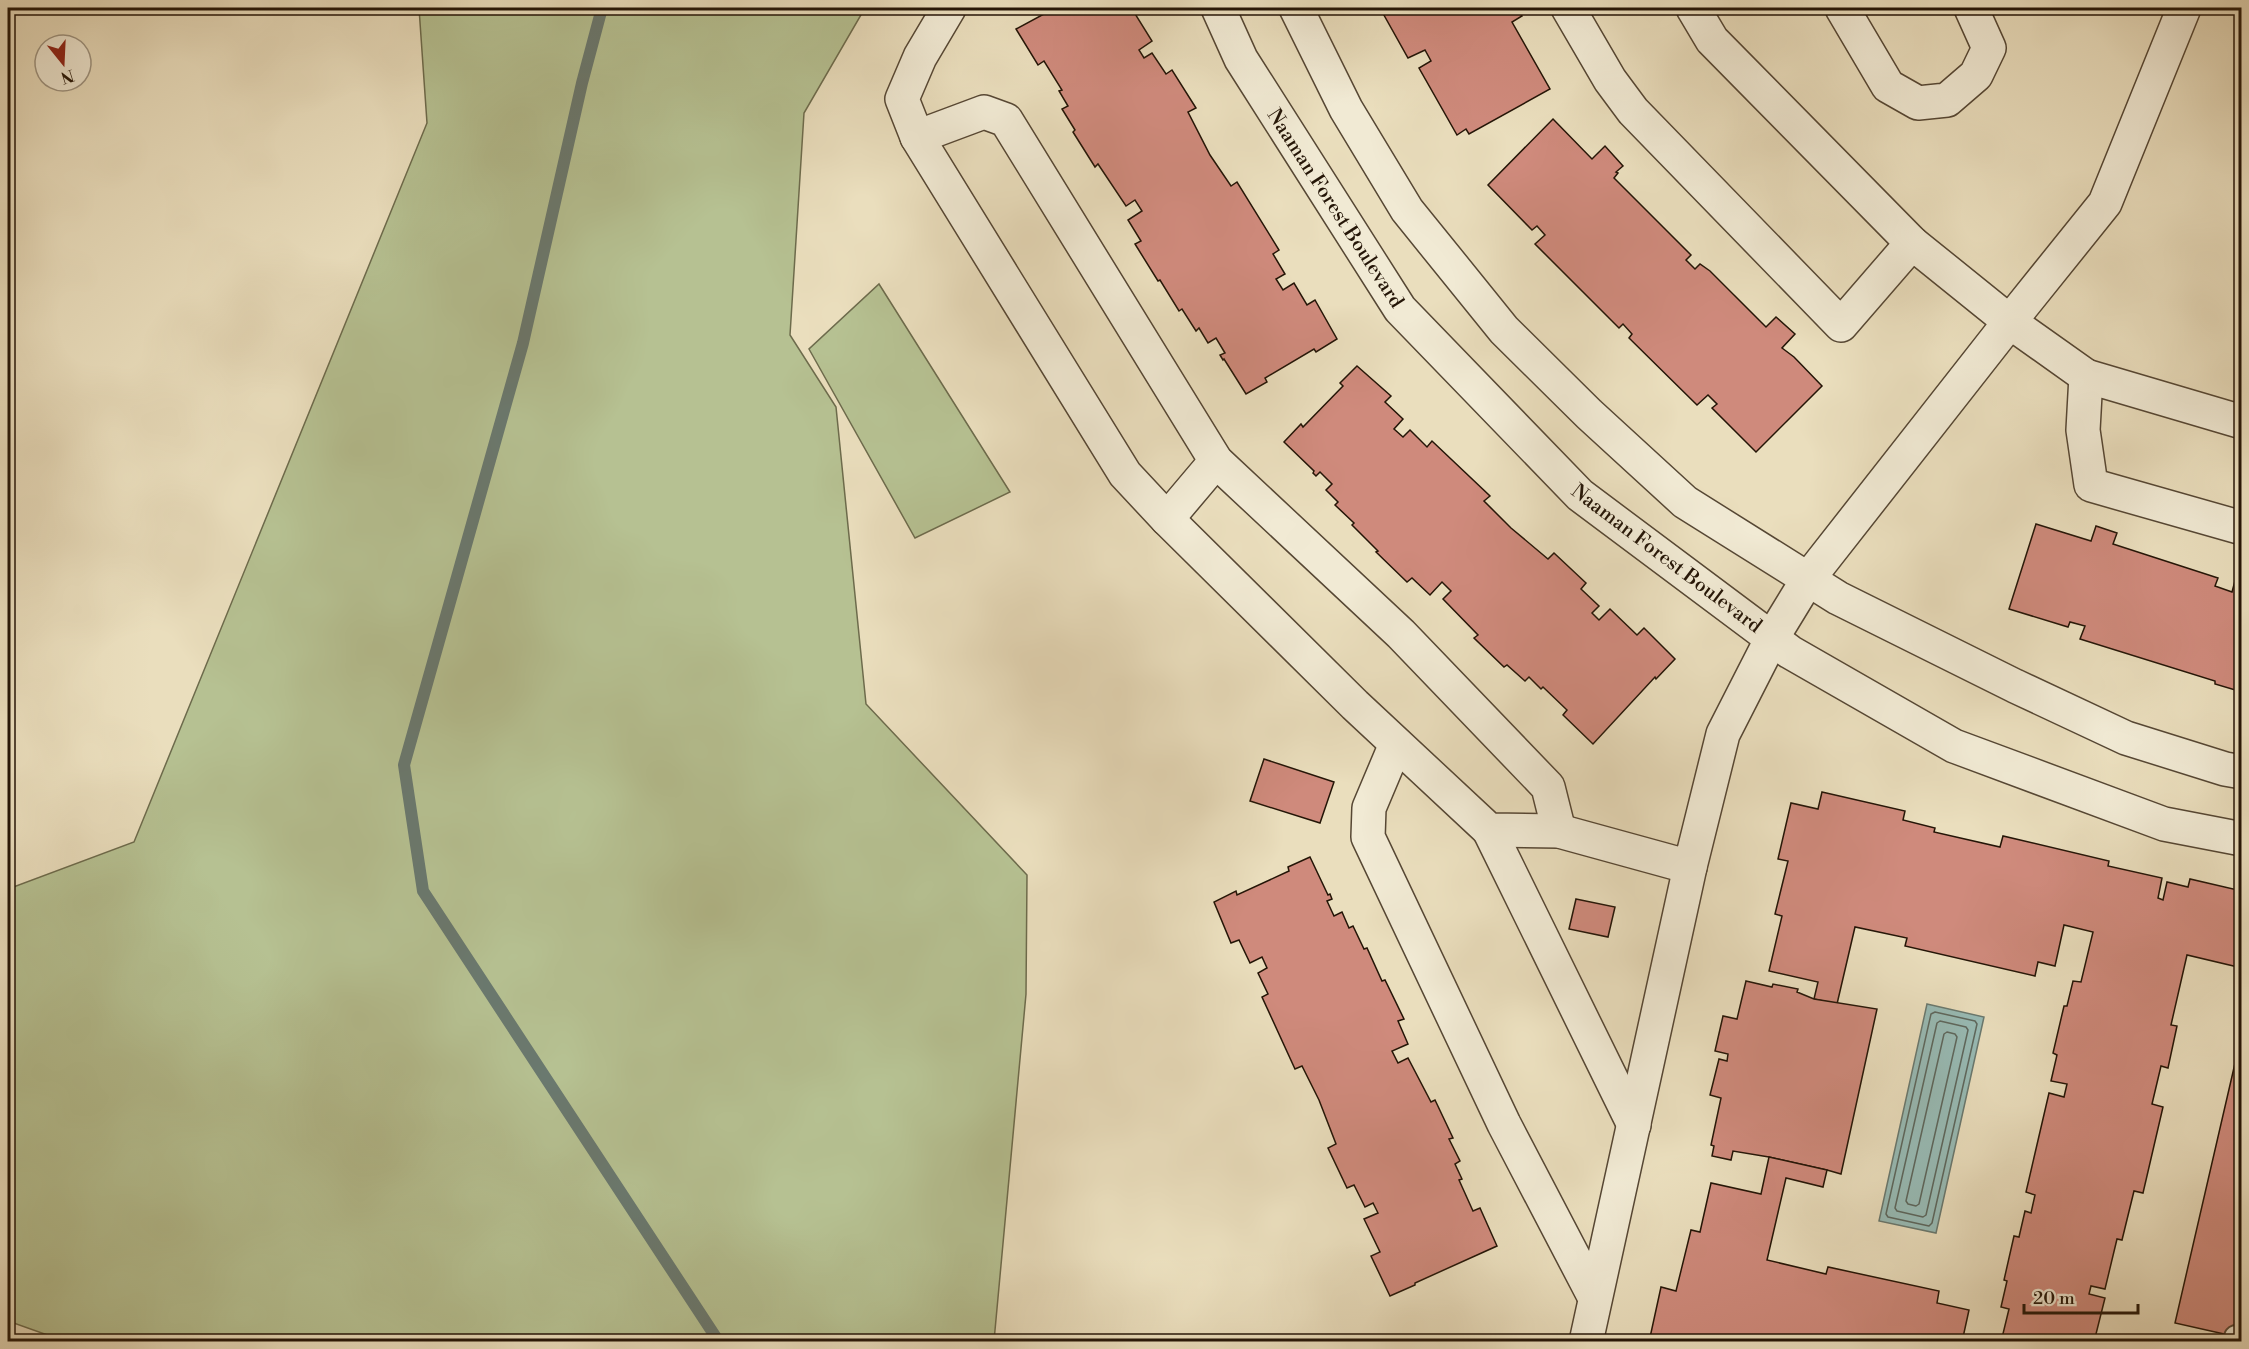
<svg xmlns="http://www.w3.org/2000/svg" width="2249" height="1349" viewBox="0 0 2249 1349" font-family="'Libre Bodoni',serif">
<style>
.green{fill:#b6c192;stroke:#6d6b4c;stroke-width:1.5}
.water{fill:#98bbb5;stroke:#6a796f;stroke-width:1.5}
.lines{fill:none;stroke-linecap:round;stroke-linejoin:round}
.shore{stroke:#5e685e;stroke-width:1.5}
.stream{stroke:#6a796f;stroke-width:12}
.building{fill:#cf8a7c;stroke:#241507;stroke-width:1.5}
.service-casing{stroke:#564734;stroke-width:26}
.minor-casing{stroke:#564734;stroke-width:36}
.tertiary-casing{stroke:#564734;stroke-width:36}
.service{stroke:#f1ead4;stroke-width:22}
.minor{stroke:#f1ead4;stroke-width:33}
.tertiary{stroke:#f1ead4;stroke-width:33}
.labels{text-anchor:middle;stroke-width:5;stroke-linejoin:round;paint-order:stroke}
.street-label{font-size:20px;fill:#241507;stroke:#f1ead4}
</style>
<rect width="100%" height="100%" fill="#eadebd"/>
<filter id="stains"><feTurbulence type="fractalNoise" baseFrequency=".00333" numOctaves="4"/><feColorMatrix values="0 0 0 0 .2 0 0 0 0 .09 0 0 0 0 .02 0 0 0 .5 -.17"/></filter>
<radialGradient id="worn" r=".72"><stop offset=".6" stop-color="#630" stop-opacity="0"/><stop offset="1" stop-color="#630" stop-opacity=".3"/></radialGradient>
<g class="green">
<path d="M 419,8 L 865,8 L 804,113 L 790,335 L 836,407 L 866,704 L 1027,875 L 1026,994 L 994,1341 L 67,1342 L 8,1321 L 8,889 L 134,842 L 427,123 Z"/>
<path d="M 879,284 L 1010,492 L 915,538 L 809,349 Z"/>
</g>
<path class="water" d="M 1927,1004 L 1984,1017 L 1936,1233 L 1879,1221 Z"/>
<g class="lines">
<g class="shore">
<path d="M 1935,1012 L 1975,1021 L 1977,1024 L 1932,1223 L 1929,1226 L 1888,1217 L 1886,1214 L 1931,1014 Z"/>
<path d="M 1940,1021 L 1966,1027 L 1968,1030 L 1926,1215 L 1923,1217 L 1897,1211 L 1895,1208 L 1937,1023 Z"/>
<path d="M 1947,1032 L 1955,1034 L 1957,1037 L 1919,1204 L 1916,1206 L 1908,1204 L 1906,1201 L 1944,1034 Z"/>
</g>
<path class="stream" d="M 602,8 L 582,83 L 523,343 L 404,765 L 423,891 L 719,1342"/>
</g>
<g class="building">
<path d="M 1055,8 L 1135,8 L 1132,9 L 1152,41 L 1139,50 L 1144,58 L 1152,53 L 1166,74 L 1172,70 L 1196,108 L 1188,112 L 1210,155 L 1231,186 L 1237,182 L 1279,250 L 1273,254 L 1285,274 L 1276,279 L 1283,290 L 1294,283 L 1307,305 L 1315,300 L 1337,339 L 1316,352 L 1314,349 L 1265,378 L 1267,382 L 1246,394 L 1224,359 L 1223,360 L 1220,355 L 1225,353 L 1216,338 L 1208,343 L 1199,328 L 1196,331 L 1182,309 L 1179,311 L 1160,280 L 1158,281 L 1135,244 L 1141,241 L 1128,220 L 1142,211 L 1135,200 L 1126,206 L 1098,164 L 1095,167 L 1073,132 L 1075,130 L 1062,109 L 1068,106 L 1059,91 L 1062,90 L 1044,61 L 1038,65 L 1016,29 Z"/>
<path d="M 1380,8 L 1517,8 L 1522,16 L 1512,22 L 1550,89 L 1469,134 L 1466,129 L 1457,135 L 1419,68 L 1431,61 L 1425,50 L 1408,58 Z"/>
<path d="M 1553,119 L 1592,159 L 1605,146 L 1623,166 L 1616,172 L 1618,173 L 1614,178 L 1691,255 L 1686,260 L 1695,269 L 1700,264 L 1710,271 L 1766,327 L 1776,317 L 1795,334 L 1782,348 L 1794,357 L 1822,386 L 1756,452 L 1712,408 L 1717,404 L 1708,395 L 1697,405 L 1629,338 L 1632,334 L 1623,324 L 1619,328 L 1535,244 L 1545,235 L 1537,226 L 1532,230 L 1488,185 Z"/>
<path d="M 1357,366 L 1391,396 L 1385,402 L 1403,419 L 1394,429 L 1403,437 L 1410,430 L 1427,447 L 1432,441 L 1490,496 L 1484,501 L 1511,528 L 1548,559 L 1554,553 L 1586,583 L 1581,589 L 1599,606 L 1592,613 L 1599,620 L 1610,609 L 1637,635 L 1644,628 L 1675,659 L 1656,679 L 1655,677 L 1593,744 L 1563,715 L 1567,710 L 1543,687 L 1541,689 L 1529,677 L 1525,681 L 1507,665 L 1504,667 L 1474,638 L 1478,635 L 1443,599 L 1451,591 L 1442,582 L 1430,595 L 1412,578 L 1407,582 L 1376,552 L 1378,551 L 1352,525 L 1354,523 L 1335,505 L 1338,502 L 1326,490 L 1332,484 L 1320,472 L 1316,476 L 1313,473 L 1314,471 L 1284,442 L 1301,424 L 1303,427 L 1343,386 L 1340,383 Z"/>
<path d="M 2036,524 L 2091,541 L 2096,526 L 2117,533 L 2113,544 L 2218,578 L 2215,586 L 2232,592 L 2235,581 L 2242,583 L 2242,692 L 2215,684 L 2215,681 L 2080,639 L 2085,626 L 2070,622 L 2068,627 L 2009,609 Z"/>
<path d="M 1264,759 L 1334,782 L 1320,823 L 1250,801 Z"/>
<path d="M 1822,792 L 1905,811 L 1903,820 L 1935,828 L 1934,832 L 2000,847 L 2003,836 L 2109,861 L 2108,866 L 2162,878 L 2158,898 L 2163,900 L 2167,882 L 2188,887 L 2190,879 L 2242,891 L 2242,968 L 2187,955 L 2171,1025 L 2177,1026 L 2168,1068 L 2161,1066 L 2152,1104 L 2163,1107 L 2143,1193 L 2134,1191 L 2122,1240 L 2117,1239 L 2105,1289 L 2091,1286 L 2089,1294 L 2105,1298 L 2094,1342 L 2001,1342 L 2009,1309 L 2001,1307 L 2007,1281 L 2004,1280 L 2014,1236 L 2019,1237 L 2025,1211 L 2031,1213 L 2035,1195 L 2026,1192 L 2049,1093 L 2064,1097 L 2067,1084 L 2051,1081 L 2057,1055 L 2053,1053 L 2064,1006 L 2067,1006 L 2073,981 L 2081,982 L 2093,932 L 2064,925 L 2055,966 L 2038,962 L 2035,976 L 1905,946 L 1907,938 L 1855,927 L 1837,1004 L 1814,999 L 1818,982 L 1769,971 L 1782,916 L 1775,914 L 1788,861 L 1778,859 L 1791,803 L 1818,809 Z"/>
<path d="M 1310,857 L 1328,895 L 1330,894 L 1332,899 L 1327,901 L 1334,916 L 1342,912 L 1349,928 L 1353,926 L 1364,949 L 1367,948 L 1382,981 L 1385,980 L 1404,1019 L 1398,1021 L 1408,1044 L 1392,1051 L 1398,1063 L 1408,1058 L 1431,1102 L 1435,1100 L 1453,1138 L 1449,1139 L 1460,1161 L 1455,1164 L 1462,1179 L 1459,1180 L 1473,1211 L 1480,1208 L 1497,1246 L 1415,1283 L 1415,1285 L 1390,1296 L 1371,1256 L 1380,1252 L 1364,1219 L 1378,1213 L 1373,1203 L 1365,1207 L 1354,1185 L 1347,1188 L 1328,1148 L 1336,1144 L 1319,1100 L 1302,1066 L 1295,1069 L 1262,997 L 1268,994 L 1258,973 L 1267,968 L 1262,957 L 1250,963 L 1239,940 L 1231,943 L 1214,902 L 1236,891 L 1237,895 L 1289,871 L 1288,867 Z"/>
<path d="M 1576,899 L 1615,907 L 1608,937 L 1569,929 Z"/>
<path d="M 1746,981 L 1772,987 L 1773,984 L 1798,989 L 1797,992 L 1814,999 L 1877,1009 L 1841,1174 L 1827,1170 L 1769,1157 L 1733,1151 L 1731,1160 L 1712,1156 L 1714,1146 L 1711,1145 L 1721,1098 L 1710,1095 L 1719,1059 L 1727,1061 L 1728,1054 L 1715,1051 L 1723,1016 L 1737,1019 Z"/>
<path d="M 2242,1033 L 2242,1338 L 2175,1323 Z"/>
<path d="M 1769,1157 L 1827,1170 L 1823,1187 L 1786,1178 L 1767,1260 L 1826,1274 L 1828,1267 L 1939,1291 L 1937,1303 L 1969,1310 L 1962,1342 L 1649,1342 L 1661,1287 L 1676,1291 L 1691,1230 L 1700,1232 L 1711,1183 L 1761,1194 Z"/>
</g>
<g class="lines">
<g class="service-casing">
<path id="service" d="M 2235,1342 L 2236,1337"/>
</g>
<g class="minor-casing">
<g id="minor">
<path d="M 949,8 L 920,57 L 902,99 L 917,137 L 1125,474 L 1167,519 L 1355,705 L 1489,830 L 1559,831 L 1690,867 L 1723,734 L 1772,638 L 1808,579 L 2019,310 L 2105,203 L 2184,8"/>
<path d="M 1568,8 L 1610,80 L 1633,111 L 1841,325 L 1912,243 L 2010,322 L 2086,376"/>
<path d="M 1693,8 L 1712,40 L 1912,243"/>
<path d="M 1842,8 L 1888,86 L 1918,103 L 1947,100 L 1976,75 L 1989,48 L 1971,8"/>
<path d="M 917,137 L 984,112 L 1006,120 L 1216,461 L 1401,634 L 1548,787 L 1559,831"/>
<path d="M 2242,422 L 2086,376 L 2083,430 L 2091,485 L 2242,528"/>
<path d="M 1167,519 L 1216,461"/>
<path d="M 1396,744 L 1369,808 L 1368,837 L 1504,1124 L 1595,1298"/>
<path d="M 1489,830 L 1634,1125"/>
<path d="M 1586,1342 L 1690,867"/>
</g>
</g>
<g class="tertiary-casing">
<g id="tertiary">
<path d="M 1218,8 L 1241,59 L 1400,309 L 1580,495 L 1790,652 L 1954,746 L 2164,824 L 2242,839"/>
<path d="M 1296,8 L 1346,109 L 1407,210 L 1504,330 L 1589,414 L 1685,502 L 1838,598 L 2015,686 L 2126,738 L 2225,769 L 2242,772"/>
</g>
</g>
<use href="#service" class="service"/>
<use href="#minor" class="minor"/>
<use href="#tertiary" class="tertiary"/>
</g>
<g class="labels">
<g class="street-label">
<text transform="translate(1336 208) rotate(57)" y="7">Naaman Forest Boulevard</text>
<text transform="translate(1667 558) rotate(37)" y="7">Naaman Forest Boulevard</text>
</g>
</g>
<rect width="2249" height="1349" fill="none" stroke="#eadebd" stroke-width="30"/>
<rect x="9" y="9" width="2231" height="1331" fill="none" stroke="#241507" stroke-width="3"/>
<rect x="15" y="15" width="2219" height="1319" fill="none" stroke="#241507" stroke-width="1.5"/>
<g transform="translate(63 63) rotate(162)"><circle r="28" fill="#f1ead4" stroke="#9f9582" stroke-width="1.5"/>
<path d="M0-4.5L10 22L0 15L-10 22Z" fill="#8f2418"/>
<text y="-9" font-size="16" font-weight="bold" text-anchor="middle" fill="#241507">N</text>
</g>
<path d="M2024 1304v9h114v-9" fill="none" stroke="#241507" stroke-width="3"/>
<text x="2033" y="1304" font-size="18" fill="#241507" stroke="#f1ead4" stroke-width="4.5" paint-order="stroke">20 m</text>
<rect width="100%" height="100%" filter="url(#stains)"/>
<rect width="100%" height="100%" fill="url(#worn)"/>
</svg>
